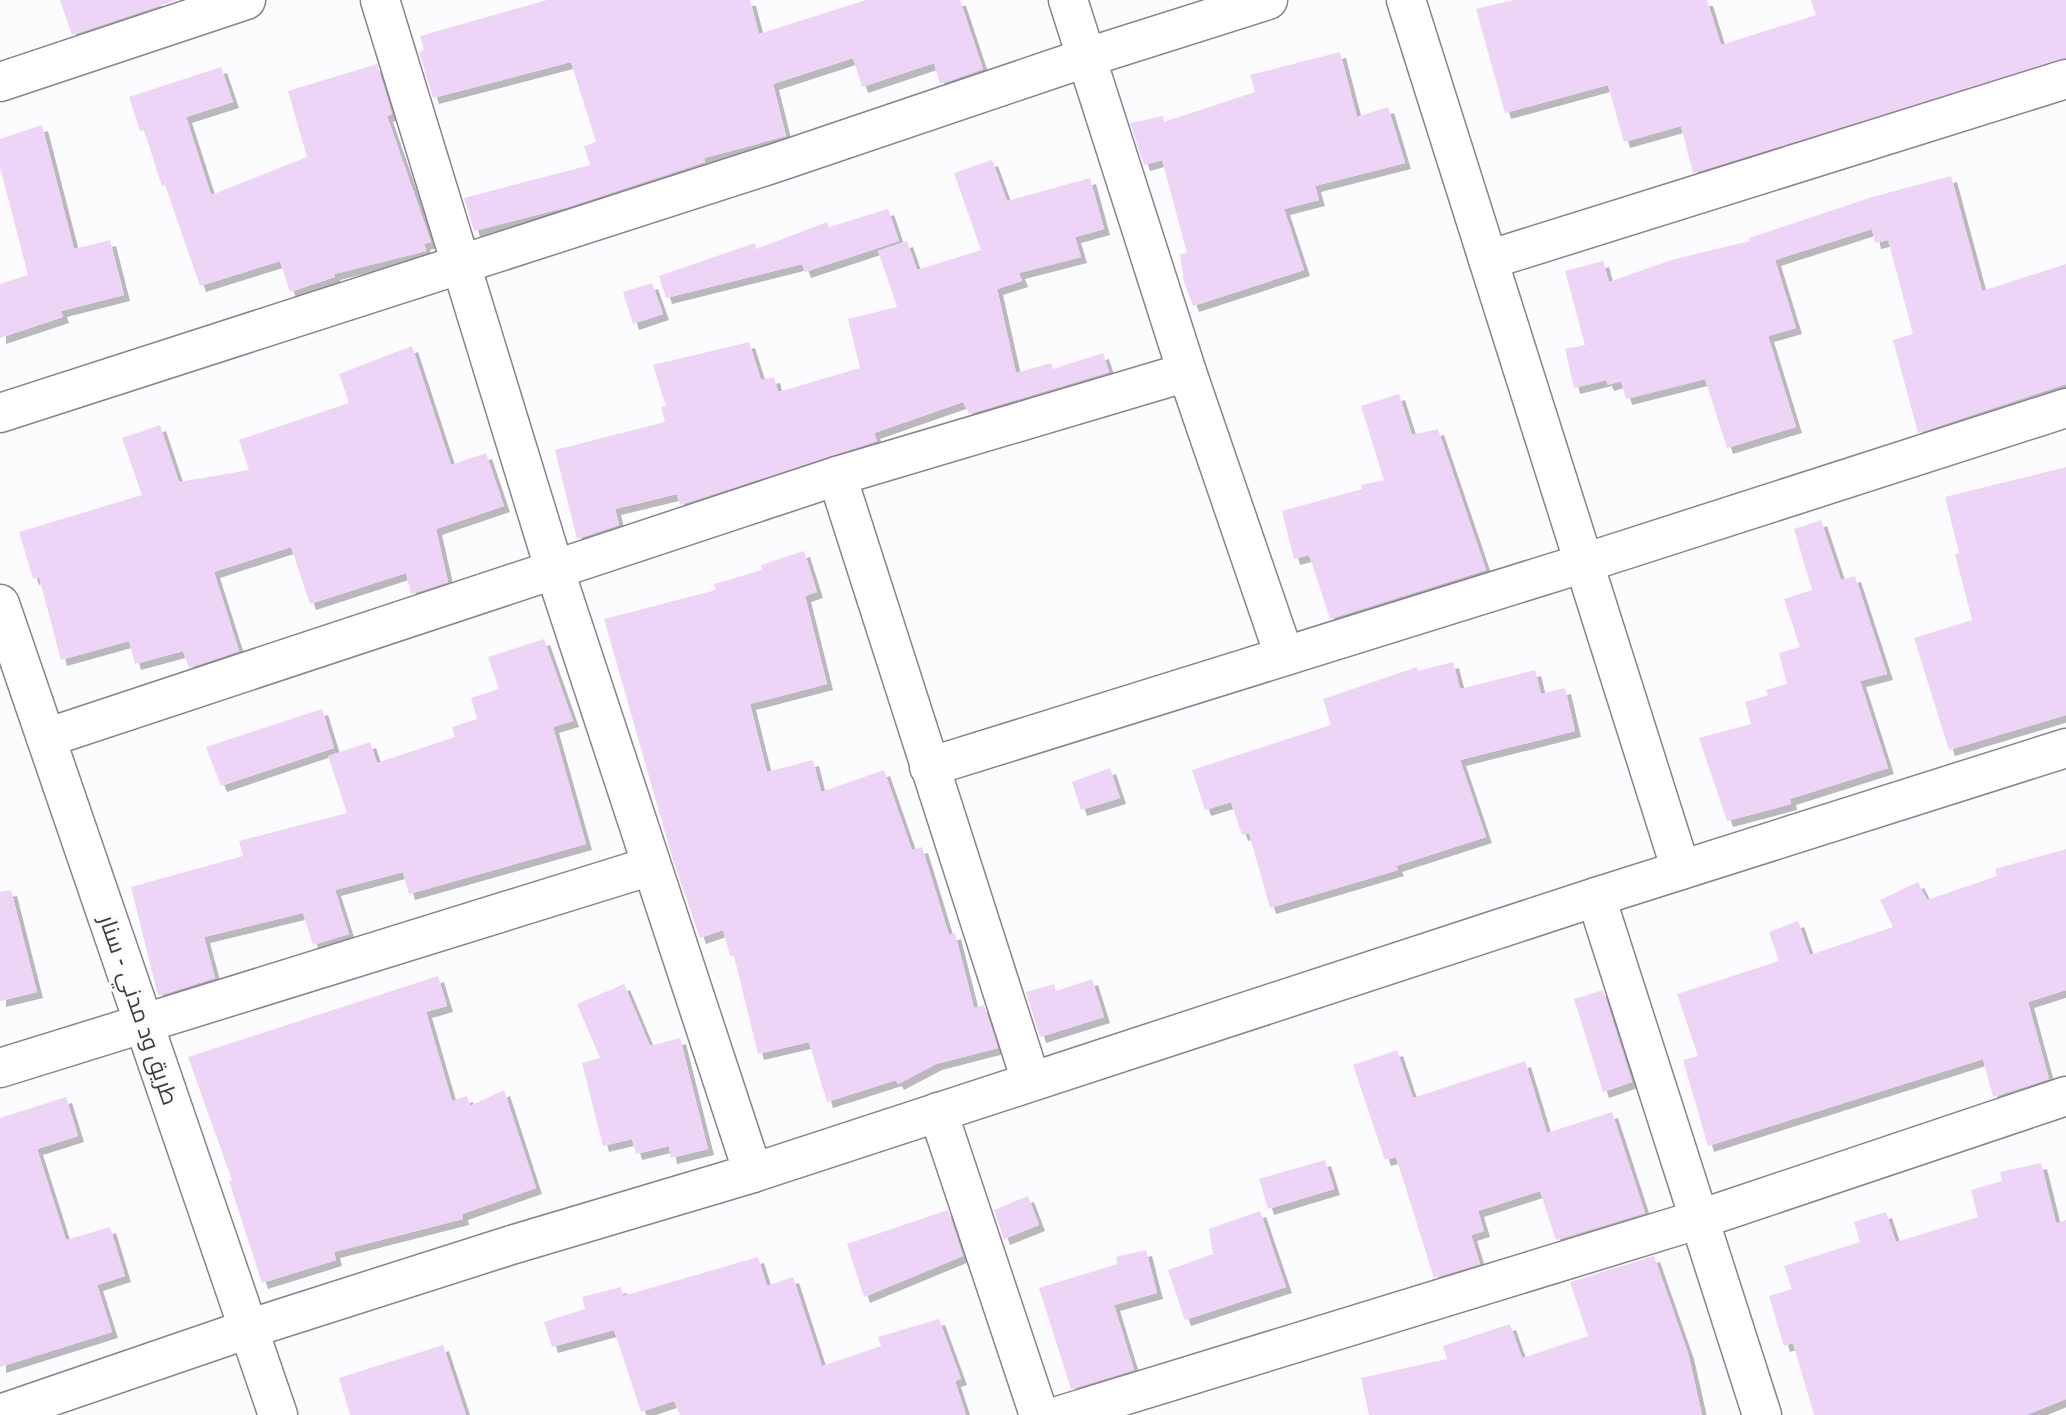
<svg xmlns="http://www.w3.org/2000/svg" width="2066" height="1415" viewBox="0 0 2066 1415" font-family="Overpass,Cairo,sans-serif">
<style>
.building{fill:#eed5f7;filter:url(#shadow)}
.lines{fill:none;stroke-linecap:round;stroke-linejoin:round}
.minor-casing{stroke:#87848b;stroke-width:41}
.minor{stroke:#fff;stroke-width:38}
.labels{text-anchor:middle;stroke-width:6;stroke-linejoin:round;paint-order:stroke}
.street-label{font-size:23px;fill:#3e3c3f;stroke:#fcfbfe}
</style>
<defs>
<filter id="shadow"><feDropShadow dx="6" dy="6" stdDeviation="0" flood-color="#0004"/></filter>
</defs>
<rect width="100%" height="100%" fill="#fcfbfe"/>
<g class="building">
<path d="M 60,0 L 177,0 L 72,35 Z"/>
<path d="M 547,0 L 750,0 L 759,34 L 866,0 L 960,0 L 983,69 L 940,84 L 934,63 L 862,87 L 853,58 L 773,84 L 786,136 L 704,158 L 705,162 L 568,207 L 474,231 L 464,198 L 590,165 L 584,146 L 596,142 L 571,62 L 433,98 L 419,52 L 424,50 L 420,36 Z"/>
<path d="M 1514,0 L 1707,0 L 1721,45 L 1816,15 L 1811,0 L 2066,0 L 2066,58 L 1693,173 L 1681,126 L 1624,142 L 1608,85 L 1505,113 L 1476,9 Z"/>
<path d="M 1340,52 L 1357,117 L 1388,107 L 1405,163 L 1315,186 L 1319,200 L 1284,209 L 1304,270 L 1193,306 L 1184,282 L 1180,254 L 1187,253 L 1162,160 L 1144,165 L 1130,123 L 1163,116 L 1164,122 L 1255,92 L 1250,75 Z"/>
<path d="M 377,64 L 392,114 L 387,116 L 431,242 L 424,244 L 426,251 L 334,274 L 335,277 L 290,292 L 280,261 L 200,286 L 165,185 L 162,186 L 144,130 L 140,131 L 129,97 L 221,67 L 233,102 L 186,117 L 211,195 L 307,157 L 288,91 Z"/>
<path d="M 42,125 L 74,249 L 110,240 L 124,295 L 61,311 L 63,317 L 0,338 L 0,284 L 28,275 L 0,167 L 0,139 Z"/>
<path d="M 992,160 L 1007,201 L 1090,178 L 1104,229 L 1075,237 L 1081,257 L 1019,273 L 1022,281 L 997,289 L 1016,373 L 1051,363 L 1053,369 L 1103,353 L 1109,372 L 969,414 L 963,402 L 874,433 L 877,441 L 680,505 L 677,494 L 615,509 L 619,525 L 577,539 L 555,450 L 665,422 L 661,407 L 666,406 L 653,365 L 749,342 L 761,380 L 774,377 L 778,392 L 860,368 L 848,319 L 897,307 L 878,251 L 907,241 L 917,270 L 981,250 L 954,173 Z"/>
<path d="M 1951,176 L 1982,291 L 2066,264 L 2066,384 L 1918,433 L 1893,340 L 1913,334 L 1888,240 L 1875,243 L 1872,229 L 1775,260 L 1796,328 L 1768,336 L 1796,427 L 1727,448 L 1705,379 L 1626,399 L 1621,381 L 1608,385 L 1606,380 L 1574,388 L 1565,349 L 1585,345 L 1565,271 L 1603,261 L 1609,282 L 1671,260 L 1750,241 L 1749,238 L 1872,197 Z"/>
<path d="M 888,209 L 899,241 L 805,272 L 802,264 L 666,298 L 659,276 L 755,243 L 756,249 L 827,222 L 829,227 Z"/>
<path d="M 652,283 L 663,314 L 633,324 L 623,292 Z"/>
<path d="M 412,346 L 451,465 L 486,453 L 504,506 L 436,529 L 448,582 L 411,594 L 406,573 L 310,604 L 291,547 L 214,572 L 239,651 L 189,668 L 183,651 L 135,664 L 129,641 L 61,660 L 39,577 L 33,579 L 19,532 L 142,495 L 122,438 L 160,425 L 179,482 L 249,470 L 239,440 L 349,403 L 339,374 Z"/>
<path d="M 1399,394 L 1412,435 L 1438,429 L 1486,570 L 1330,619 L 1309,555 L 1294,559 L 1282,511 L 1362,489 L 1361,485 L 1384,480 L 1361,406 Z"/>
<path d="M 2066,467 L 2066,715 L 1949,750 L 1914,638 L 1972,620 L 1955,554 L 1959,553 L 1945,497 Z"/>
<path d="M 1821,520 L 1841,580 L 1855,576 L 1887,674 L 1860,681 L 1888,768 L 1790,799 L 1791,804 L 1727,821 L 1699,738 L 1751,724 L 1745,702 L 1768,695 L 1766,690 L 1787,684 L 1779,653 L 1800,647 L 1784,599 L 1812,590 L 1794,529 Z"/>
<path d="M 804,551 L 817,592 L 805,596 L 827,684 L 750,704 L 767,772 L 813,760 L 821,792 L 884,770 L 912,850 L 922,847 L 949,935 L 955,933 L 974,1008 L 984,1005 L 998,1048 L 936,1064 L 898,1084 L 896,1080 L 827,1102 L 809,1042 L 758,1054 L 734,956 L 730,956 L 723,930 L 700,938 L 672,857 L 604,619 L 716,590 L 714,584 L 762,570 L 761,565 Z"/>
<path d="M 544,639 L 573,721 L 553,727 L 586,844 L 409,894 L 403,872 L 335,890 L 349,934 L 313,945 L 303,913 L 204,937 L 215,978 L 158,996 L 131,887 L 243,856 L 239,841 L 347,813 L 328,756 L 370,742 L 377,763 L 455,737 L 452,727 L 477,719 L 471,698 L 499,689 L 488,657 Z"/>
<path d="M 1453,662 L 1460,689 L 1535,670 L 1541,694 L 1565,688 L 1575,731 L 1460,760 L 1486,837 L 1396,866 L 1398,870 L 1270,908 L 1249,833 L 1242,835 L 1231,802 L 1205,810 L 1192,770 L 1331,725 L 1323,699 L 1417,667 L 1418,671 Z"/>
<path d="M 322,709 L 334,748 L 221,786 L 206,747 Z"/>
<path d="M 1110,768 L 1120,798 L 1081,810 L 1072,782 Z"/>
<path d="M 2066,849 L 2066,990 L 2028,1002 L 2049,1079 L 1993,1097 L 1983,1059 L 1708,1146 L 1683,1060 L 1698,1056 L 1677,994 L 1779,961 L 1769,932 L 1798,921 L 1810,955 L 1893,927 L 1880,900 L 1918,882 L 1927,900 L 1997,876 L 1995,869 Z"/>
<path d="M 11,890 L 37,992 L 0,1001 L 0,892 Z"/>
<path d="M 438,976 L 447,1006 L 426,1012 L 452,1101 L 467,1096 L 470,1106 L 504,1090 L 536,1188 L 462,1214 L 463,1219 L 334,1252 L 336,1260 L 262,1283 L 229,1181 L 232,1180 L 188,1057 Z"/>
<path d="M 1092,979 L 1104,1017 L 1040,1037 L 1026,992 L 1054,984 L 1056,991 Z"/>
<path d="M 624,984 L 650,1046 L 680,1038 L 708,1149 L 671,1158 L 669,1146 L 636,1154 L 632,1139 L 603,1146 L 582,1063 L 600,1058 L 577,1004 Z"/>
<path d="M 1603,990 L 1632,1082 L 1603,1092 L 1574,999 Z"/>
<path d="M 1397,1050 L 1413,1098 L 1525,1061 L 1547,1133 L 1612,1112 L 1645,1213 L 1556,1240 L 1540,1191 L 1478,1211 L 1484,1231 L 1471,1235 L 1480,1264 L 1434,1278 L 1396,1157 L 1385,1160 L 1353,1065 Z"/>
<path d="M 66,1097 L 78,1136 L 37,1149 L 66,1240 L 110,1227 L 125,1276 L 97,1285 L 112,1332 L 0,1367 L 0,1118 Z"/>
<path d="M 1325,1160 L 1334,1189 L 1268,1209 L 1259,1179 Z"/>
<path d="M 2041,1163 L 2056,1223 L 2066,1220 L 2066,1399 L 2026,1415 L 1814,1415 L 1793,1343 L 1784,1346 L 1769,1296 L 1792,1289 L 1784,1266 L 1860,1242 L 1854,1222 L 1886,1212 L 1896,1242 L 1978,1217 L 1971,1190 L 2002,1181 L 2000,1172 Z"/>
<path d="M 1028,1196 L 1039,1225 L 1004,1239 L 994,1210 Z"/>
<path d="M 948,1210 L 963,1256 L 864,1297 L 847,1244 Z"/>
<path d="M 1260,1211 L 1286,1287 L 1185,1320 L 1168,1270 L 1213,1254 L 1209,1229 Z"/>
<path d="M 1146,1250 L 1157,1293 L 1114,1305 L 1134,1370 L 1071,1389 L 1039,1288 L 1117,1264 L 1116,1257 Z"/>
<path d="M 1654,1256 L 1688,1353 L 1702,1415 L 1369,1415 L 1361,1378 L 1447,1359 L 1443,1346 L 1510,1324 L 1522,1358 L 1588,1336 L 1570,1282 Z"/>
<path d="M 758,1257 L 767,1286 L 793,1277 L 822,1366 L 881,1346 L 878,1337 L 939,1319 L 961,1379 L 955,1381 L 966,1415 L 680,1415 L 674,1401 L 641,1412 L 614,1330 L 552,1347 L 544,1322 L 585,1309 L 582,1297 L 621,1287 L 623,1296 Z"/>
<path d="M 443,1345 L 466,1415 L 350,1415 L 339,1378 Z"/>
</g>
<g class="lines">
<g class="minor-casing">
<g id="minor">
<path d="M 380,0 L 554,568 L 753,1173"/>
<path d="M 1068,0 L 1187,372 L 1284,655"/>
<path d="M 1406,0 L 1681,870"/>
<path d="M 0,82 L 246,0"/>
<path d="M 1488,260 L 2066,79"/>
<path d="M 0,413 L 778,162 L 1088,57 L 1268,0"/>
<path d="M 837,476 L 1031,1081"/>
<path d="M 0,604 L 278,1415"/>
<path d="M 46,738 L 837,476 L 1187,372"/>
<path d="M 929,767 L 1584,563 L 2066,408"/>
<path d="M 1596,897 L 1762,1415"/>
<path d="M 0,1068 L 651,866"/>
<path d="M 938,1112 L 1039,1415"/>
<path d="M 0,1414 L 248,1329 L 508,1246 L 753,1173 L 1596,897 L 2066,748"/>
<path d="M 1061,1415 L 1700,1219 L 2066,1096"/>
</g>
</g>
<use href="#minor" class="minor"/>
</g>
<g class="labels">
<g class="street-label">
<text transform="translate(139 1010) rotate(71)" y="8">طريق ود مدني - سنار</text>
</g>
</g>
</svg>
